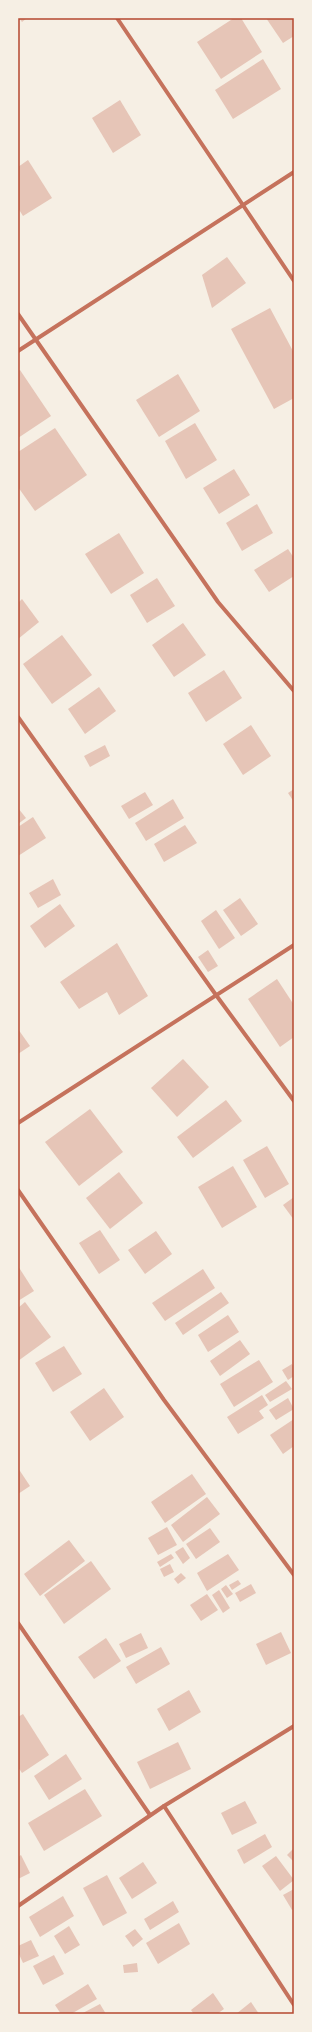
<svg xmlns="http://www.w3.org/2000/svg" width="312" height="2032" viewBox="0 0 312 2032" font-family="Lato,sans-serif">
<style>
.building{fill:#e6c5b7}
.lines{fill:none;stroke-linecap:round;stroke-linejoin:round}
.minor{stroke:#c5725c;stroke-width:4}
.neatline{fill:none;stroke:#b5482f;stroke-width:1.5}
</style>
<rect width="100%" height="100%" fill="#f6efe4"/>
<g class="building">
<path d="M 19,18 L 27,18 L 22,22 Z"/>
<path d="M 234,18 L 241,18 L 262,52 L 221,79 L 197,42 Z"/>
<path d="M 266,18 L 294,18 L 294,36 L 283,43 Z"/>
<path d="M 263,59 L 281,89 L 233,119 L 215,90 Z"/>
<path d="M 120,100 L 141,135 L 113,153 L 92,118 Z"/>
<path d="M 28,160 L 52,198 L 23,216 L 18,208 L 18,167 Z"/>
<path d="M 227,257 L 246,283 L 212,308 L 202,275 Z"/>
<path d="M 270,308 L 294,353 L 294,398 L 274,409 L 231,329 Z"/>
<path d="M 20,370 L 51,416 L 18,438 L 18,371 Z"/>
<path d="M 178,374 L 200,411 L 159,437 L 136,400 Z"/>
<path d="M 195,423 L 217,460 L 186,479 L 165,441 Z"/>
<path d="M 55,428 L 87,475 L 35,511 L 18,487 L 18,452 Z"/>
<path d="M 234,469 L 250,495 L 219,514 L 203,488 Z"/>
<path d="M 257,504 L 273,533 L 242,551 L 226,523 Z"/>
<path d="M 119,533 L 144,573 L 111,594 L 85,554 Z"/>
<path d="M 288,549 L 294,558 L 294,576 L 269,592 L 254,570 Z"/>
<path d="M 157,578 L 175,606 L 147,623 L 130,595 Z"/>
<path d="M 22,599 L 39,622 L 18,639 L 18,603 Z"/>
<path d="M 183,623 L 206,655 L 174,677 L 152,645 Z"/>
<path d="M 62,635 L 92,675 L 52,704 L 23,664 Z"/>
<path d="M 224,670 L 242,698 L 206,722 L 188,693 Z"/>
<path d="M 99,687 L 116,711 L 85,734 L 68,709 Z"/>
<path d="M 251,725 L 271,756 L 243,775 L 223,744 Z"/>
<path d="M 105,745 L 110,756 L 90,767 L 84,756 Z"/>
<path d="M 294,789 L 294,802 L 288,793 Z"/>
<path d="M 145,792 L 153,805 L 129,819 L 121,806 Z"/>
<path d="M 173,799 L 184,818 L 146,841 L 135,823 Z"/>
<path d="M 18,808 L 26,818 L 18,824 Z"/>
<path d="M 33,817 L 46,838 L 18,856 L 18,827 Z"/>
<path d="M 185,825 L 197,843 L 164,862 L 154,844 Z"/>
<path d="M 53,879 L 61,895 L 38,908 L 29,893 Z"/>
<path d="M 240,898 L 258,924 L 241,936 L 223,910 Z"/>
<path d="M 60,904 L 75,926 L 45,948 L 30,926 Z"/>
<path d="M 216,910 L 235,938 L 219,949 L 201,921 Z"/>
<path d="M 117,943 L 148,996 L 119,1015 L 107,992 L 79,1009 L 60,982 Z"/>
<path d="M 208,950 L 218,966 L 208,972 L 198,957 Z"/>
<path d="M 277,979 L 294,1005 L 294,1037 L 280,1047 L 248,999 Z"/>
<path d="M 18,1029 L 30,1046 L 18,1054 Z"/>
<path d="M 183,1059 L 209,1087 L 177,1117 L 151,1088 Z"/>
<path d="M 226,1100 L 242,1121 L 193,1158 L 177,1137 Z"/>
<path d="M 90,1109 L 123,1152 L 79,1186 L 45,1142 Z"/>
<path d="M 267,1146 L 289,1184 L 265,1198 L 243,1160 Z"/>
<path d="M 233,1166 L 257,1207 L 222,1228 L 198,1187 Z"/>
<path d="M 119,1172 L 143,1203 L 110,1229 L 86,1198 Z"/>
<path d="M 294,1197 L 294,1220 L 283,1205 Z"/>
<path d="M 100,1230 L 120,1260 L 99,1274 L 79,1243 Z"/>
<path d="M 156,1231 L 172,1254 L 145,1274 L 128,1250 Z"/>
<path d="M 18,1266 L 34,1291 L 18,1301 Z"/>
<path d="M 203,1269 L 215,1288 L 165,1321 L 152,1303 Z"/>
<path d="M 221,1292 L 229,1303 L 183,1335 L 175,1323 Z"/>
<path d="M 25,1302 L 51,1337 L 18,1361 L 18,1308 Z"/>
<path d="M 228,1315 L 239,1332 L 208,1352 L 198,1335 Z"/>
<path d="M 240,1340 L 250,1354 L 220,1376 L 210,1361 Z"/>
<path d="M 64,1346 L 82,1374 L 53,1392 L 35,1363 Z"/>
<path d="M 259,1360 L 273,1382 L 234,1407 L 220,1384 Z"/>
<path d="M 292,1364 L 294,1368 L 294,1376 L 288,1380 L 282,1370 Z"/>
<path d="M 286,1381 L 292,1389 L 270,1402 L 265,1395 Z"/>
<path d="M 104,1388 L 124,1417 L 90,1441 L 70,1412 Z"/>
<path d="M 262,1395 L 268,1405 L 259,1411 L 264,1418 L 238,1434 L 227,1417 Z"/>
<path d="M 288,1398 L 294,1409 L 276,1420 L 269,1410 Z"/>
<path d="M 294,1419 L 294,1446 L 283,1454 L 270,1435 Z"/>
<path d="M 18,1468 L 30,1486 L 18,1494 Z"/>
<path d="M 192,1474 L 206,1494 L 165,1523 L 151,1502 Z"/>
<path d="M 207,1497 L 220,1514 L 183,1542 L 171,1525 Z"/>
<path d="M 167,1527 L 177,1545 L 158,1555 L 148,1538 Z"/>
<path d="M 210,1528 L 220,1542 L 196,1559 L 186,1544 Z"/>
<path d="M 69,1540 L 85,1561 L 40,1596 L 24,1574 Z"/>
<path d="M 183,1547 L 190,1558 L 183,1564 L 175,1552 Z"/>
<path d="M 171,1554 L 174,1558 L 160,1567 L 157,1562 Z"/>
<path d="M 228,1554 L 239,1570 L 207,1591 L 197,1573 Z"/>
<path d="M 91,1561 L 111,1589 L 64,1624 L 44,1595 Z"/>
<path d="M 170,1564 L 174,1572 L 164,1577 L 160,1569 Z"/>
<path d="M 181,1573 L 186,1578 L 178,1584 L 174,1579 Z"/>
<path d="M 238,1580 L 241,1584 L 232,1590 L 229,1585 Z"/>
<path d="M 251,1584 L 256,1593 L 240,1602 L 235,1593 Z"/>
<path d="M 226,1585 L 233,1594 L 227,1598 L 221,1589 Z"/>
<path d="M 219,1590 L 230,1608 L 223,1613 L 212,1595 Z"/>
<path d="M 207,1594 L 218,1610 L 201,1621 L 190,1605 Z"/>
<path d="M 281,1632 L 291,1653 L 266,1665 L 256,1644 Z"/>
<path d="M 141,1633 L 148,1648 L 126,1658 L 119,1644 Z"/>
<path d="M 106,1638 L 121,1661 L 94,1679 L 78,1657 Z"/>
<path d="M 161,1647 L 170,1664 L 136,1684 L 126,1667 Z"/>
<path d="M 189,1690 L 201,1712 L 169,1731 L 157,1709 Z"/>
<path d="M 23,1714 L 49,1755 L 22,1773 L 18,1767 L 18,1717 Z"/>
<path d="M 178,1742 L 191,1769 L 150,1789 L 137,1762 Z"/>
<path d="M 66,1754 L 82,1779 L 49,1800 L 34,1776 Z"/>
<path d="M 85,1789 L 102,1816 L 44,1851 L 28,1823 Z"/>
<path d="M 245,1801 L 257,1823 L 232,1835 L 221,1813 Z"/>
<path d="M 265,1834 L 272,1847 L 244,1864 L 237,1850 Z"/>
<path d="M 294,1848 L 294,1862 L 287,1855 Z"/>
<path d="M 21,1855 L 30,1873 L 18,1879 L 18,1857 Z"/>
<path d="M 276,1856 L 294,1880 L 280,1891 L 262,1866 Z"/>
<path d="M 143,1862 L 157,1883 L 132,1899 L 119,1878 Z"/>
<path d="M 107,1875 L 127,1913 L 103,1926 L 83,1888 Z"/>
<path d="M 294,1889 L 294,1909 L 292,1910 L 283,1895 Z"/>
<path d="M 63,1896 L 74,1916 L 40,1937 L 29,1917 Z"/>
<path d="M 173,1901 L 179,1912 L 150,1930 L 144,1919 Z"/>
<path d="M 179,1923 L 190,1944 L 158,1964 L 146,1943 Z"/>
<path d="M 69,1926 L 80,1945 L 65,1954 L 54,1936 Z"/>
<path d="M 135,1929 L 143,1939 L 133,1947 L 125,1936 Z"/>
<path d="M 31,1940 L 39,1956 L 23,1963 L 18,1952 L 18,1946 Z"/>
<path d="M 54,1955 L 64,1974 L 43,1985 L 33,1966 Z"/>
<path d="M 137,1963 L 138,1972 L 124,1973 L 123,1965 Z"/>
<path d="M 88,1984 L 97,1999 L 71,2014 L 61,2014 L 55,2005 Z"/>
<path d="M 213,1993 L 224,2009 L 217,2014 L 194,2014 L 191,2010 Z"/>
<path d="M 251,2002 L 259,2014 L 236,2014 Z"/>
<path d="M 100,2004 L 106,2014 L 81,2014 Z"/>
</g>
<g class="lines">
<g class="minor">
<path d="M 117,18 L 294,281"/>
<path d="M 18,314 L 218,602 L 294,691"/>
<path d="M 18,351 L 294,172"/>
<path d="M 18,717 L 216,995 L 294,1101"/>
<path d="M 18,1123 L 294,945"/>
<path d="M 18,1190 L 164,1400 L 294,1575"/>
<path d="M 18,1623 L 150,1815"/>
<path d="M 164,1806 L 294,2005"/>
<path d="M 18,1906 L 164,1806 L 294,1726"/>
</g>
</g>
<rect width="312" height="2032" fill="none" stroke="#f6efe4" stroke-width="38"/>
<rect x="19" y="19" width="274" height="1994" class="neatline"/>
</svg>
